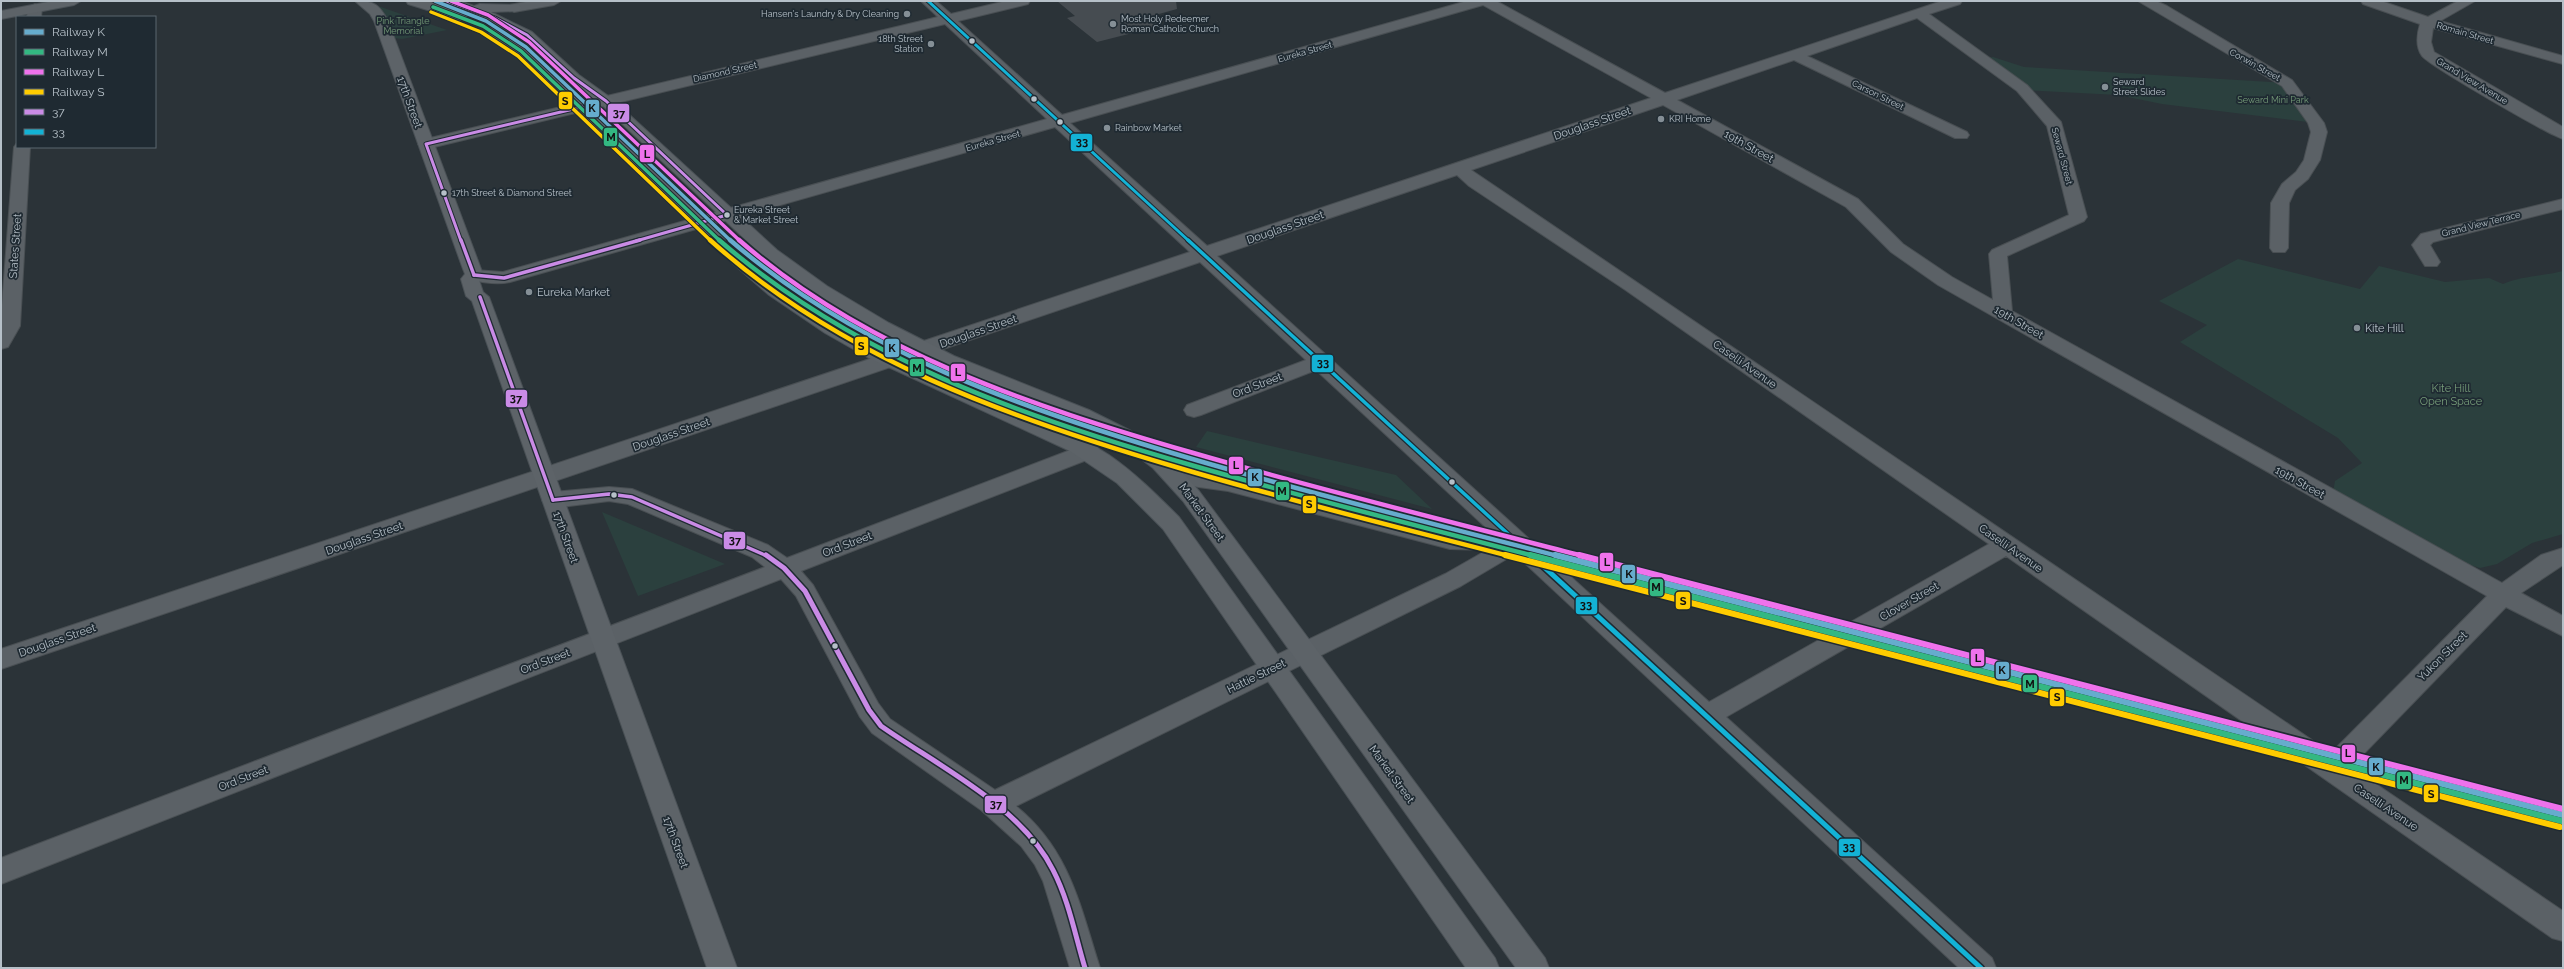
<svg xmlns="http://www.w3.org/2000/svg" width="2564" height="969" viewBox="0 0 2564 969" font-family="Raleway,sans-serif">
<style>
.green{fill:#2b403e}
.building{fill:#464c51}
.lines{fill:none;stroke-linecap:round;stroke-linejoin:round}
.minor-casing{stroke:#494f53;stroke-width:2}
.major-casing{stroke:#495055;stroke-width:2}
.minor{fill:#5b6166;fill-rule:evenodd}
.major{fill:#5d6368;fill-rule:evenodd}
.bus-1-far2-casing{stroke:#1f2a32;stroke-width:5}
.bus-1-far1-casing{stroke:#1f2a32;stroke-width:6}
.bus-1-casing{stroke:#1f2a32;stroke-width:8}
.bus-2-far2-casing{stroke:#1f2a32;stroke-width:5}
.bus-2-far1-casing{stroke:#1f2a32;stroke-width:6}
.bus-2-casing{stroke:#1f2a32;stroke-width:8}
.bus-1-far2{stroke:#ca8be6;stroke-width:3}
.bus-1-far1{stroke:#ca8be6;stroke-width:3.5}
.bus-1{stroke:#ca8be6;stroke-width:5}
.bus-2-far2{stroke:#13b2d5;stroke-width:3}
.bus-2-far1{stroke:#13b2d5;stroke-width:3.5}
.bus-2{stroke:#13b2d5;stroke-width:5}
.rail-1-far2-casing{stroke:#1f2a32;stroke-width:5.5}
.rail-1-far1-casing{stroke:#1f2a32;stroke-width:8}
.rail-1-casing{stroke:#1f2a32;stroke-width:9}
.rail-2-far2-casing{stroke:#1f2a32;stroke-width:5.5}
.rail-2-far1-casing{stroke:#1f2a32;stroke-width:8}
.rail-2-casing{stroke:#1f2a32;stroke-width:9}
.rail-3-far2-casing{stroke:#1f2a32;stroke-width:5.5}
.rail-3-far1-casing{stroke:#1f2a32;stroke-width:8}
.rail-3-casing{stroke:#1f2a32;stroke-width:9}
.rail-4-far2-casing{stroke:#1f2a32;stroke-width:5.5}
.rail-4-far1-casing{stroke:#1f2a32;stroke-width:8}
.rail-4-casing{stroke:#1f2a32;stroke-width:9}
.rail-1-far2{stroke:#66accd;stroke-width:3.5}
.rail-1-far1{stroke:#66accd;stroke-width:4.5}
.rail-1{stroke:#66accd;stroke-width:6}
.rail-2-far2{stroke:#33b882;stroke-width:3.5}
.rail-2-far1{stroke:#33b882;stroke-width:4.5}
.rail-2{stroke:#33b882;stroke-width:6}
.rail-3-far2{stroke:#ef72ec;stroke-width:3.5}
.rail-3-far1{stroke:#ef72ec;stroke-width:4.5}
.rail-3{stroke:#ef72ec;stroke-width:6}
.rail-4-far2{stroke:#fc0;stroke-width:3.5}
.rail-4-far1{stroke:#fc0;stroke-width:4.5}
.rail-4{stroke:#fc0;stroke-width:6}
.poi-dot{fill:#858f96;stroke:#1f2a32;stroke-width:1.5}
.bus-dot{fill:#b6c0c8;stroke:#1f2a32;stroke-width:1.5}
.labels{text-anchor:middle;stroke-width:3.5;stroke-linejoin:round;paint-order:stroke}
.far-poi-label{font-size:9px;fill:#b6c0c8;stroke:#1f2a32;text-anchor:start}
.far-park-label{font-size:9px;fill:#769c79;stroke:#1f2a32}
.far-street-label{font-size:9px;fill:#b6c0c8;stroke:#1f2a32}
.far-bus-label{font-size:9px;fill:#b6c0c8;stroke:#1f2a32;text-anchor:start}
.street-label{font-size:11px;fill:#b6c0c8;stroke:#1f2a32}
.poi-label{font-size:11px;fill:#b6c0c8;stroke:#1f2a32;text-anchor:start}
.park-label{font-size:11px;fill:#769c79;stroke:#1f2a32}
.line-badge{stroke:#1f2a32;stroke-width:1.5}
.pale-badge-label{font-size:11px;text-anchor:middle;font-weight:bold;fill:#111}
</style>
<rect width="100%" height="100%" fill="#2b3338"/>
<g class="green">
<path d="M 378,6 L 447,30 L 402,39 L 395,38 L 383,11 Z"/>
<path d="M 1993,57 L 2024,67 L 2287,83 L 2316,123 L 2162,104 L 2118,95 L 2023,90 L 1983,58 Z"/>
<path d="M 2238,259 L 2360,289 L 2379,266 L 2445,282 L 2489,278 L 2503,284 C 2520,276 2544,276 2563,271 L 2563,534 L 2532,543 L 2497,564 L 2480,568 L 2460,562 L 2333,492 L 2335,481 L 2362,463 L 2338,438 L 2180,342 L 2207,325 L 2159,301 Z"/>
<path d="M 1207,431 L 1396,475 L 1432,509 L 1196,447 Z"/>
<path d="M 602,512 L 725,564 L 638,596 Z"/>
</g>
<path class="building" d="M 1057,1 L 1176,1 L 1177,9 L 1148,17 L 1160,26 L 1097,42 L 1067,18 L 1075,16 Z"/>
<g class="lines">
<g class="minor-casing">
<g id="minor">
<path d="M 531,1 L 561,1 L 554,5 L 514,12 L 507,8 L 509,5 Z"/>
<path d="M 921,1 L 936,1 L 951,14 L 1006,1 L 1030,1 L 1028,4 L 958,21 L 1062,115 L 1467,1 L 1496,1 L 1665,93 L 1942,1 L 1962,1 L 1960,4 L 1929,14 L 2027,85 L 2061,122 L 2087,217 L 2084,221 L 2007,256 L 2012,311 L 2502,583 L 2541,555 L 2563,548 L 2563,565 L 2521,593 L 2563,616 L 2563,636 L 2506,607 L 2351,767 L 2563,911 L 2563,941 L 2552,938 L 2006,556 L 1726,717 L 1992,958 L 1996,968 L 1959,968 L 1515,554 L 1461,586 L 1016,806 C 1070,850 1080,906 1100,968 L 1070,968 L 1043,881 L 1035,865 L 1021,846 L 981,810 L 872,733 L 860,717 L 796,596 L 781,579 L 1,884 L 1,858 L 765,567 L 752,557 L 628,504 L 609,501 L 553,508 L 545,505 L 542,500 L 545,495 L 553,492 L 609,487 L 632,489 L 768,545 L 787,558 L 1081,446 L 1089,444 L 1097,446 L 1100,451 L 1097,456 L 801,571 L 813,585 L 878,703 L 890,719 L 995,790 L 1445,574 L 1487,550 L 1450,549 L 1228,491 L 1169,483 L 1166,478 L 1169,473 L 1177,471 L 1228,477 L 1450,533 L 1493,534 L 1316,370 L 1201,415 L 1194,417 L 1187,415 L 1184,410 L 1187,405 L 1306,360 L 1200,262 L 1,669 L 1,649 L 1190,252 L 1055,127 L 510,282 C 498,285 480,282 468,279 L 465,275 L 468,271 L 474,270 L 503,272 L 1047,119 L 945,24 L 426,149 L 418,144 L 426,139 L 938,17 ZM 1483,5 L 1651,98 L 1207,246 L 1070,123 ZM 1917,18 L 2017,91 L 2047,126 L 2069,215 L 1992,250 L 1989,254 L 1993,300 L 1952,277 L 1903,244 L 1858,199 L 1677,100 L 1794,60 L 1955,138 L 1967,138 L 1969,135 L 1967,132 L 1807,56 ZM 1663,105 L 1846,207 L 1891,252 L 1938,285 L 2487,596 L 2331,753 L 1471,170 ZM 1457,175 L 1469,186 L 1624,289 L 1989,544 L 1709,702 L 1217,256 Z"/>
<path d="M 2138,1 L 2156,1 L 2167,6 L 2292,80 L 2324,123 L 2327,132 L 2320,160 L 2308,179 L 2295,190 L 2289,203 L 2288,248 L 2285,252 L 2273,252 L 2270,248 L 2271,203 L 2282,184 L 2296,172 L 2304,160 L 2311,132 L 2308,123 L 2282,86 Z"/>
<path d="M 2361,1 L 2381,1 L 2428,17 L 2458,1 L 2475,1 L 2440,21 L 2563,56 L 2563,64 L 2433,28 L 2431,42 L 2434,52 L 2563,127 L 2563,139 C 2549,135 2430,66 2422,56 C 2415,46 2417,34 2420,24 L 2363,4 Z"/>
<path d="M 35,4 L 42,8 L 41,17 L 27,17 L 28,8 Z"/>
<path d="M 17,143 L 17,147 L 30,147 L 20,326 L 8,347 L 1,349 L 1,318 L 14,147 Z"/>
<path d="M 2563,199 L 2563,209 L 2433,242 L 2430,245 L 2440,262 L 2437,266 L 2425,266 L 2412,245 L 2421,234 Z"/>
</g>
</g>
<g class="major-casing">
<g id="major">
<path d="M 53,1 L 81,1 L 74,5 L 1,19 L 1,11 Z"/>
<path d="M 355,1 C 374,1 379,4 388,21 L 481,269 L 483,275 L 479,280 L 483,292 L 489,297 L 737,968 L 707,968 L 472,301 L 466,296 L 461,279 L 465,274 L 463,269 L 374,21 L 370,14 Z"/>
<path d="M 406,1 L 427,1 L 465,13 L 467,16 L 460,20 L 408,4 Z"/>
<path d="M 439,1 L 459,1 L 474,6 L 480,4 L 519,5 L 521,8 L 519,11 L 491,12 L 532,32 L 579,75 L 611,98 L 777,250 L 827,286 L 889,323 L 954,356 L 1089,410 L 1131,431 L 1169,458 L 1199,491 L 1545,958 L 1549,968 L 1516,968 L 1183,501 L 1153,468 L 1117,441 L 1075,420 L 940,364 L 875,331 L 813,294 L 765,258 L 601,104 L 569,81 L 522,38 L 490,21 L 441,4 Z"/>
<path d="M 495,27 L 511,35 L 531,51 L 756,265 C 818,319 892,355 967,388 C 1015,408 1065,427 1109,455 C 1135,473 1157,495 1179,517 L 1495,958 L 1499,968 L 1466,968 L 1163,529 L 1117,483 L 1070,451 L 869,358 L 825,333 L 769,295 L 730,261 L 530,66 L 490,34 L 488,31 L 490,28 Z"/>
</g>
</g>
<use href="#minor" class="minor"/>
<use href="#major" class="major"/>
<g class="bus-1-far2-casing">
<g id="bus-1-far2">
<path d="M 446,1 L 495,18 L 527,35 L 574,78 L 606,101 L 727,215"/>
<path d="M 461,241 L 426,144 L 582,107"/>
<path d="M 636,241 L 727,215"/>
</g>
</g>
<g class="bus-1-far1-casing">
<g id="bus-1-far1">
<path d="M 461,240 L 474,275"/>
<path d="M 474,275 L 504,278 L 640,240"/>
<path d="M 480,297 L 553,500"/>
<path d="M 553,500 L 609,494 L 632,497 L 767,556"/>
</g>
</g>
<g class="bus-1-casing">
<path id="bus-1" d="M 766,555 L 784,568 L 805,591 L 869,710 L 881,726 C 938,766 1021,806 1053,870 C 1069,901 1075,935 1085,968"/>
</g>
<g class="bus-2-far2-casing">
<path id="bus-2-far2" d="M 928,1 L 1189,241"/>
</g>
<g class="bus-2-far1-casing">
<path id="bus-2-far1" d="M 1188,240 L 1532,556"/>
</g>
<g class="bus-2-casing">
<path id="bus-2" d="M 1531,555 L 1981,968"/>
</g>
<use href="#bus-1-far2" class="bus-1-far2"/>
<use href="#bus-1-far1" class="bus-1-far1"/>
<use href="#bus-1" class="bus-1"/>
<use href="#bus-2-far2" class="bus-2-far2"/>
<use href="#bus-2-far1" class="bus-2-far1"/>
<use href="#bus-2" class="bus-2"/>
<g class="rail-1-far2-casing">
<path id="rail-1-far2" d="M 435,1 L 486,21 L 526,47 L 731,241"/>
</g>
<g class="rail-1-far1-casing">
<path id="rail-1-far1" d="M 730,240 C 861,353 1025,410 1189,458 C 1311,494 1435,524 1558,556"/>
</g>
<g class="rail-1-casing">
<path id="rail-1" d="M 1555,555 L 2563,815"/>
</g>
<g class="rail-2-far2-casing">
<path id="rail-2-far2" d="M 433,7 L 483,26 L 521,51 L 720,241"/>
</g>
<g class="rail-2-far1-casing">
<path id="rail-2-far1" d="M 719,240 C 854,357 1022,417 1191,465 C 1305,498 1420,526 1534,556"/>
</g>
<g class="rail-2-casing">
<path id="rail-2" d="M 1530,555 L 2562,821"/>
</g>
<g class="rail-3-far2-casing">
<path id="rail-3-far2" d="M 451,1 L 488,15 L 529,42 L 740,241"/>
</g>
<g class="rail-3-far1-casing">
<path id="rail-3-far1" d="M 739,240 C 866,351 1031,406 1190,452 C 1320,490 1452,522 1583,556"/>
</g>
<g class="rail-3-casing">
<path id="rail-3" d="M 1579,555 L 2563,809"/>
</g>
<g class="rail-4-far2-casing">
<path id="rail-4-far2" d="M 431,12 L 481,32 L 518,56 L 711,241"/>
</g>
<g class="rail-4-far1-casing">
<path id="rail-4-far1" d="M 710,240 C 841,358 1009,418 1176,467 C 1286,500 1398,527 1509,556"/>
</g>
<g class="rail-4-casing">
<path id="rail-4" d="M 1505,555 L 2560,827"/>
</g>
<use href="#rail-1-far2" class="rail-1-far2"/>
<use href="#rail-1-far1" class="rail-1-far1"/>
<use href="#rail-1" class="rail-1"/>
<use href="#rail-2-far2" class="rail-2-far2"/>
<use href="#rail-2-far1" class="rail-2-far1"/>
<use href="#rail-2" class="rail-2"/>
<use href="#rail-3-far2" class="rail-3-far2"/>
<use href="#rail-3-far1" class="rail-3-far1"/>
<use href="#rail-3" class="rail-3"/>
<use href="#rail-4-far2" class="rail-4-far2"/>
<use href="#rail-4-far1" class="rail-4-far1"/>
<use href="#rail-4" class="rail-4"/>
</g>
<g class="poi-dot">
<circle cx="907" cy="14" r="4"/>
<circle cx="1113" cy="24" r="4"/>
<circle cx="931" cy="44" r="4"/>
<circle cx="2105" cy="87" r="4"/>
<circle cx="1661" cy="119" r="4"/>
<circle cx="1107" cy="128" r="4"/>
<circle cx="529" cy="292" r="4"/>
<circle cx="2357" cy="328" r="4"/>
</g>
<g class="bus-dot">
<circle cx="972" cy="41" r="3.5"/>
<circle cx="1034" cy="99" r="3.5"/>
<circle cx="1060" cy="122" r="3.5"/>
<circle cx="444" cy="193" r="3.5"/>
<circle cx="727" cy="215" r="3.5"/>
<circle cx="1452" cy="482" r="3.5"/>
<circle cx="614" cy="495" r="3.5"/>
<circle cx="835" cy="646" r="3.5"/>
<circle cx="1033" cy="841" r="3.5"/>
</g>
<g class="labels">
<g class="far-poi-label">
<text x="899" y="17" text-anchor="end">Hansen's Laundry &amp; Dry Cleaning</text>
<text x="1121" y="22">Most Holy Redeemer<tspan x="1121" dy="10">Roman Catholic Church</tspan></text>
<text x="923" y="42" text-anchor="end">18th Street<tspan x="923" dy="10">Station</tspan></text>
<text x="2113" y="85">Seward<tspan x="2113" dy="10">Street Slides</tspan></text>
<text x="1669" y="122">KRI Home</text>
<text x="1115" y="131">Rainbow Market</text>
</g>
<g class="far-park-label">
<text x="403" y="24">Pink Triangle<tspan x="403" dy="10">Memorial</tspan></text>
<text x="2273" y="103">Seward Mini Park</text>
</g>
<g class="far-street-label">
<text transform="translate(2465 33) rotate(16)" y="3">Romain Street</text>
<text transform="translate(1305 52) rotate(-16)" y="3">Eureka Street</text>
<text transform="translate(2255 65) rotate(29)" y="3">Corwin Street</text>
<text transform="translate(725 72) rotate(-13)" y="3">Diamond Street</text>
<text transform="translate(2472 81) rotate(31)" y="3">Grand View Avenue</text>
<text transform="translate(1878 95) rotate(26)" y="3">Carson Street</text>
<text transform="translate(993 141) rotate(-16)" y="3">Eureka Street</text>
<text transform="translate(2062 156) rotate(75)" y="3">Seward Street</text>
<text transform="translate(2481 224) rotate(-14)" y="3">Grand View Terrace</text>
</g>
<g class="far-bus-label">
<text x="452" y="196">17th Street &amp; Diamond Street</text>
<text x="734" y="213">Eureka Street<tspan x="734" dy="10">&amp; Market Street</tspan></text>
</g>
<g class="street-label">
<text transform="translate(410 102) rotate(70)" y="4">17th Street</text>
<text transform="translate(1592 123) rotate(-19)" y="4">Douglass Street</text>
<text transform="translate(1749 146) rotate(29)" y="4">19th Street</text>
<text transform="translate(1285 227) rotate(-19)" y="4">Douglass Street</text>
<text transform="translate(15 246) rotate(-86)" y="4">States Street</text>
<text transform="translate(2019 322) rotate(30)" y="4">19th Street</text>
<text transform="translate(978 331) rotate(-19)" y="4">Douglass Street</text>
<text transform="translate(1745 364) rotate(35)" y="4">Caselli Avenue</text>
<text transform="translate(1257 385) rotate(-21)" y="4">Ord Street</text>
<text transform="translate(671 434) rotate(-19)" y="4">Douglass Street</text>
<text transform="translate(2300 482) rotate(29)" y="4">19th Street</text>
<text transform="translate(1202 512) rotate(54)" y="4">Market Street</text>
<text transform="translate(566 537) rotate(70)" y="4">17th Street</text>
<text transform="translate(364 538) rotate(-19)" y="4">Douglass Street</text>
<text transform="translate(847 544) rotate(-21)" y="4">Ord Street</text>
<text transform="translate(2011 548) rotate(35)" y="4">Caselli Avenue</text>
<text transform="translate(1909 601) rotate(-30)" y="4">Clover Street</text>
<text transform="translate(57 640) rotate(-19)" y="4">Douglass Street</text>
<text transform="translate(2442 656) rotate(-45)" y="4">Yukon Street</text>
<text transform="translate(545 661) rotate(-21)" y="4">Ord Street</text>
<text transform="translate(1256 676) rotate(-26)" y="4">Hattie Street</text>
<text transform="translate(1392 774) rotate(54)" y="4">Market Street</text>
<text transform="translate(243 778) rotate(-21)" y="4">Ord Street</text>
<text transform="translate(2386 807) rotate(34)" y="4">Caselli Avenue</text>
<text transform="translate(676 842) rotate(70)" y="4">17th Street</text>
</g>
<g class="poi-label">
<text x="537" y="296">Eureka Market</text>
<text x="2365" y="332">Kite Hill</text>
</g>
<g class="park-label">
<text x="2451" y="392">Kite Hill<tspan x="2451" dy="13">Open Space</tspan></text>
</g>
</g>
<g class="line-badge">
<rect x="558" y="91" width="15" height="19" rx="4" fill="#fc0"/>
<rect x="585" y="99" width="15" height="19" rx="4" fill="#66accd"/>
<rect x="607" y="103" width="23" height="20" rx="4" fill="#ca8be6"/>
<rect x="603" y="127" width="15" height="20" rx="4" fill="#33b882"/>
<rect x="1070" y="133" width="23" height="19" rx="4" fill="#13b2d5"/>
<rect x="639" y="144" width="16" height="19" rx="4" fill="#ef72ec"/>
<rect x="854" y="336" width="15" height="20" rx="4" fill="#fc0"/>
<rect x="884" y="338" width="16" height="20" rx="4" fill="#66accd"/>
<rect x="1311" y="354" width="23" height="19" rx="4" fill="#13b2d5"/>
<rect x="909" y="358" width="16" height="19" rx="4" fill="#33b882"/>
<rect x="950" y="363" width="16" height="19" rx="4" fill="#ef72ec"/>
<rect x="505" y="389" width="23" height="19" rx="4" fill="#ca8be6"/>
<rect x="1228" y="456" width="16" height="19" rx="4" fill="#ef72ec"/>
<rect x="1247" y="468" width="16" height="19" rx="4" fill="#66accd"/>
<rect x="1275" y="481" width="15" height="20" rx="4" fill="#33b882"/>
<rect x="1302" y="495" width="15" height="19" rx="4" fill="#fc0"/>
<rect x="723" y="531" width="23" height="19" rx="4" fill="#ca8be6"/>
<rect x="1599" y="552" width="15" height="20" rx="4" fill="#ef72ec"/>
<rect x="1621" y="564" width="15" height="20" rx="4" fill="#66accd"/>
<rect x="1649" y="578" width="15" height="19" rx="4" fill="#33b882"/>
<rect x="1675" y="591" width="16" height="19" rx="4" fill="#fc0"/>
<rect x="1575" y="596" width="23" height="19" rx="4" fill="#13b2d5"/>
<rect x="1970" y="648" width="15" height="19" rx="4" fill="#ef72ec"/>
<rect x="1995" y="661" width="15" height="19" rx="4" fill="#66accd"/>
<rect x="2022" y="674" width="16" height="19" rx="4" fill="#33b882"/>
<rect x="2049" y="688" width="16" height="19" rx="4" fill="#fc0"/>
<rect x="2341" y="744" width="15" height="19" rx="4" fill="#ef72ec"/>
<rect x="2368" y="757" width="16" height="19" rx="4" fill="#66accd"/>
<rect x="2396" y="771" width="16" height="19" rx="4" fill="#33b882"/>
<rect x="2423" y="784" width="16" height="19" rx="4" fill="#fc0"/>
<rect x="984" y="795" width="23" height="19" rx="4" fill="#ca8be6"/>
<rect x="1838" y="838" width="23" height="19" rx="4" fill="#13b2d5"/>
</g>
<g class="pale-badge-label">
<text x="565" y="105">S</text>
<text x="592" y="112">K</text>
<text x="619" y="117">37</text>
<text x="611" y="141">M</text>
<text x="1082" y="146">33</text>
<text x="647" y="158">L</text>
<text x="861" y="350">S</text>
<text x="892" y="352">K</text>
<text x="1323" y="367">33</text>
<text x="917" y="372">M</text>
<text x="958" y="376">L</text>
<text x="516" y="402">37</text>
<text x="1236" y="469">L</text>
<text x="1255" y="481">K</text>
<text x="1282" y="495">M</text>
<text x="1309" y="508">S</text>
<text x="735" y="544">37</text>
<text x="1607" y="566">L</text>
<text x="1629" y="578">K</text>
<text x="1656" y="591">M</text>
<text x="1683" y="605">S</text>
<text x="1586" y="609">33</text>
<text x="1978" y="662">L</text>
<text x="2002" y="674">K</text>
<text x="2030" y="688">M</text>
<text x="2057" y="701">S</text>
<text x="2348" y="757">L</text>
<text x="2376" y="771">K</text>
<text x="2404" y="784">M</text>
<text x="2431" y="798">S</text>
<text x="996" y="808">37</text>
<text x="1849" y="851">33</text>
</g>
<rect width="2564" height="969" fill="none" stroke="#b6c0c8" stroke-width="4"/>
<rect x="16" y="16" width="140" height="132" fill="#1f2a32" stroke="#5b666e"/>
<rect x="24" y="29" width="20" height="6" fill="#66accd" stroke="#5b666e"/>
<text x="52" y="36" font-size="12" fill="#b6c0c8">Railway K</text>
<rect x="24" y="49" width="20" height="6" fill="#33b882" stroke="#5b666e"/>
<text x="52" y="56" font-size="12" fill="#b6c0c8">Railway M</text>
<rect x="24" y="69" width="20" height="6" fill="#ef72ec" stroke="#5b666e"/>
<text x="52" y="76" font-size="12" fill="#b6c0c8">Railway L</text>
<rect x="24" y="89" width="20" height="6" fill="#ffcc00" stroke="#5b666e"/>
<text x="52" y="96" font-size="12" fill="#b6c0c8">Railway S</text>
<rect x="24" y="109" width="20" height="6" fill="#ca8be6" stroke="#5b666e"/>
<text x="52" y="116" font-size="12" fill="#b6c0c8">37</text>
<rect x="24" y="129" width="20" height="6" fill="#13b2d5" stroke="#5b666e"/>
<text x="52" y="136" font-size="12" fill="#b6c0c8">33</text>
</svg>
